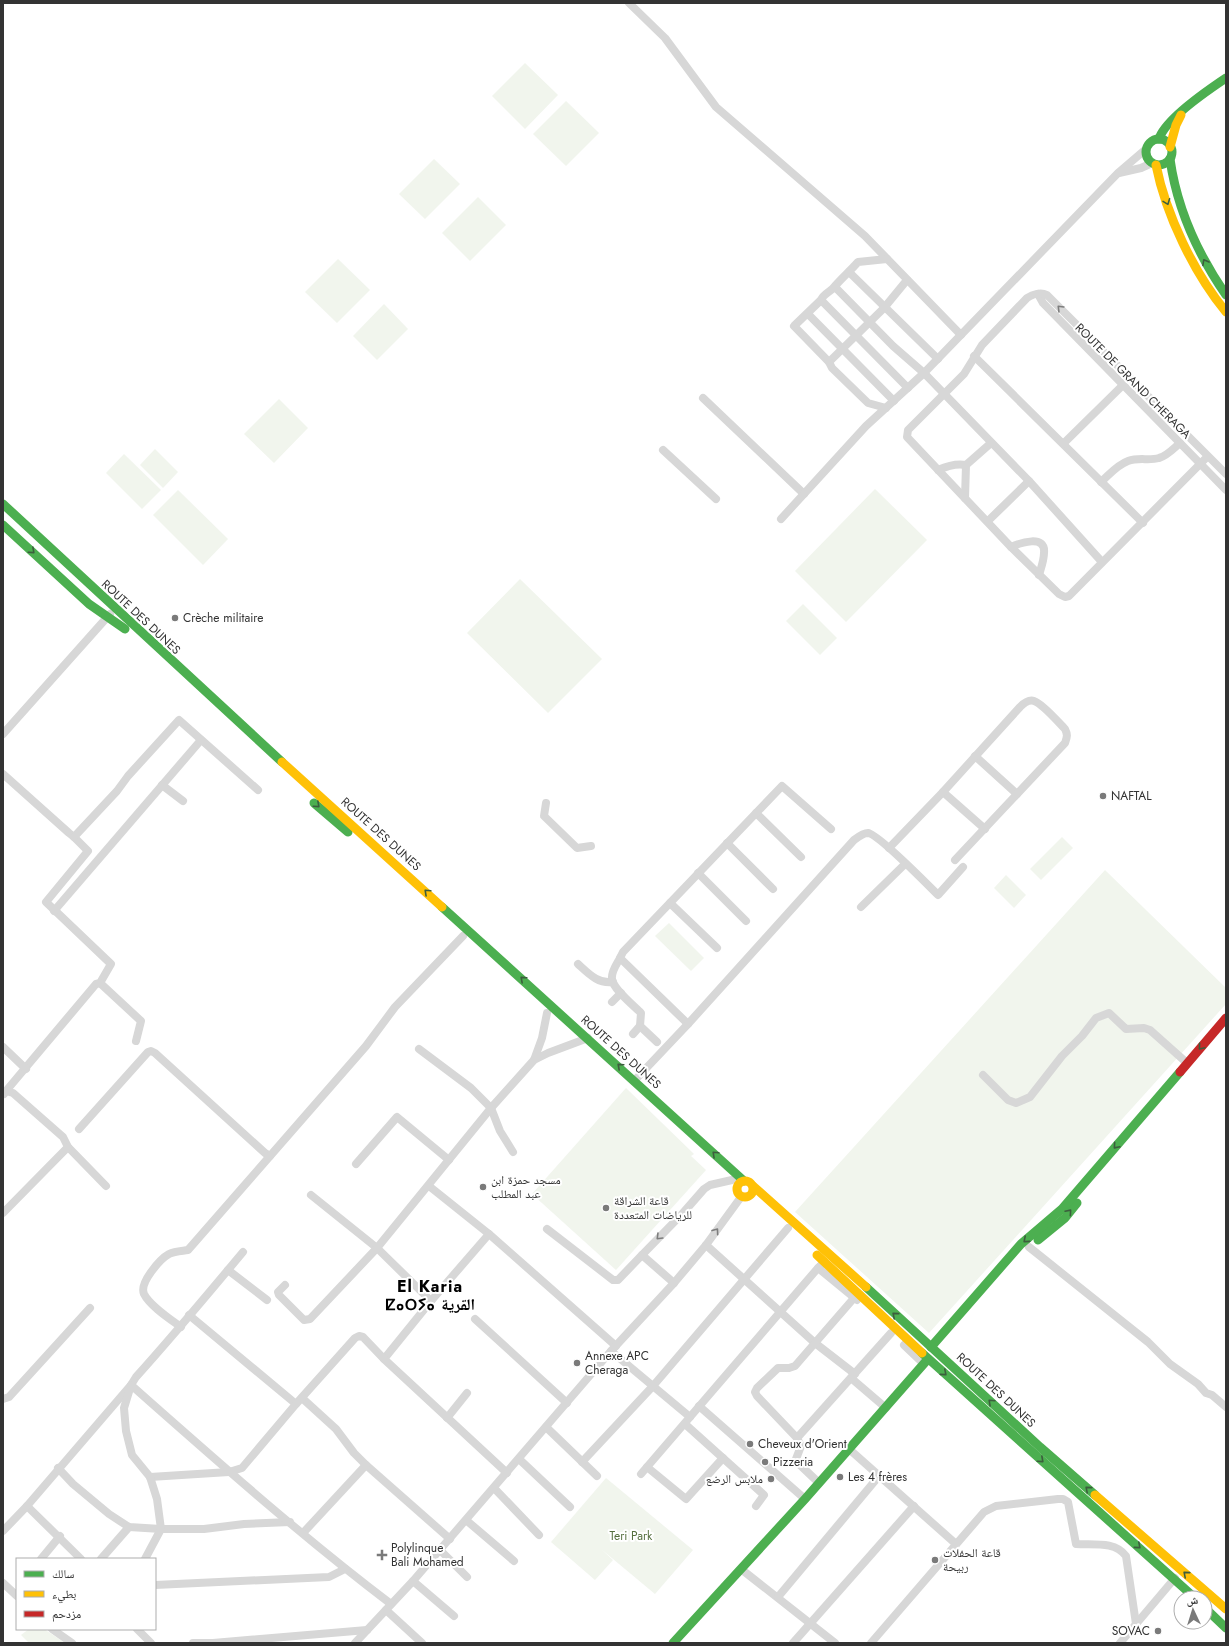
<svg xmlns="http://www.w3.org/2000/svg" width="1229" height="1646" viewBox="0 0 1229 1646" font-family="Jost,'Noto Naskh Arabic','Noto Sans Tifinagh',sans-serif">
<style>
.green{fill:#f1f5ed}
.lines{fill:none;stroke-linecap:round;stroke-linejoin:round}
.street{stroke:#d7d7d7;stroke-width:8}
.fast{stroke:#4caf50;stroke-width:9}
.slow{stroke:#ffc107;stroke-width:9}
.jam{stroke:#c62828;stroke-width:9}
.oneway{stroke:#3c5e3d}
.oneway2{stroke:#7d7d7d}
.poi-dot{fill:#7a7a7a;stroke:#fff;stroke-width:1.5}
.labels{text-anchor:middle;stroke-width:4;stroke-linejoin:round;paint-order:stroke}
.street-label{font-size:12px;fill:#333;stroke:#fff}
.poi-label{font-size:12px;fill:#333;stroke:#fff;text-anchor:start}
.park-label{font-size:12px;fill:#56703f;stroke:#fff}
.district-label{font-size:16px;font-weight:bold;letter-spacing:1px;fill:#000;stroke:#fff}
</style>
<rect width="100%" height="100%" fill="#fff"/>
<g class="green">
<path d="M 525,63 L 558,95 L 525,129 L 492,96 Z"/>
<path d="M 566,101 L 599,133 L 566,166 L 533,134 Z"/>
<path d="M 434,159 L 460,184 L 425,219 L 399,194 Z"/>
<path d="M 478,197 L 506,225 L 470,261 L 442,233 Z"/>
<path d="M 338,259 L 370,290 L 337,323 L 305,292 Z"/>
<path d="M 384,304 L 408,329 L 377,360 L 353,336 Z"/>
<path d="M 279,399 L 308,428 L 274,463 L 244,434 Z"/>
<path d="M 155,449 L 178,472 L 163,488 L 140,465 Z"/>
<path d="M 124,454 L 161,490 L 142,509 L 106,473 Z"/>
<path d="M 875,489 L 927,540 L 846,622 L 795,571 Z"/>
<path d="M 178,490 L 228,539 L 203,565 L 153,515 Z"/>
<path d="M 520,579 L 602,659 L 548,713 L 467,633 Z"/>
<path d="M 803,604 L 837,638 L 820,655 L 786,621 Z"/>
<path d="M 1062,837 L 1073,848 L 1041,880 L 1030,869 Z"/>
<path d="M 1105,870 L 1226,988 L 1226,1004 L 929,1333 L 795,1212 Z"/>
<path d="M 1006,875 L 1026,895 L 1014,908 L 994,888 Z"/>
<path d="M 669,923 L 704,958 L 691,971 L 655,936 Z"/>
<path d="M 626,1088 L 694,1154 L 691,1156 L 706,1170 L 616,1270 L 532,1194 Z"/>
<path d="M 606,1478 L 693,1550 L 655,1594 L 601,1549 L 613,1560 L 595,1580 L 551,1542 Z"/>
<path d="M 29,1629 L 44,1629 L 65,1643 L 29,1643 L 21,1635 Z"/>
</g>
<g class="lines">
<g class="street">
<path d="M 629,3 L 665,38 L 716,107 L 865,236 L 961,335"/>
<path d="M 1119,173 L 1141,168 L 1152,163"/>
<path d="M 849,272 L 938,359"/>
<path d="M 835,287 L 893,346 L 924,373 L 1029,481 L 1102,562"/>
<path d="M 1038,294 L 1043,303 L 1226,490"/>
<path d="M 821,300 L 908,388"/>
<path d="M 808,314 L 894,401"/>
<path d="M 974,356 L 1143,523"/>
<path d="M 829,362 L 884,308 L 907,280"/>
<path d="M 703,398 L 804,494"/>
<path d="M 886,408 L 868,403 L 832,368 L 829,362 L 794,326 L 821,300 C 824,293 831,292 835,286 C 842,278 850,271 858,262 L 887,259"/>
<path d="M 1064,443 L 1123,385"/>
<path d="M 663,450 L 716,499"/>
<path d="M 1208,456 L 1069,596 L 1065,597 L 1059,594 L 1011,547 L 907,437 L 908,430 L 964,374 L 982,345 L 1027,298 C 1033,294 1041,292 1047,295 L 1226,474"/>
<path d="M 938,470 C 947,466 957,463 966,465"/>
<path d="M 1101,482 C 1110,474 1117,465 1128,461 C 1139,457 1149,461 1159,458 C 1167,456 1174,448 1180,443"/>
<path d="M 965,498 L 966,465 L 991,443"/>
<path d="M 781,519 L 866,426 L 924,373 L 1118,173 L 1146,149"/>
<path d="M 988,521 L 1029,481"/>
<path d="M 1011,547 C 1020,543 1046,534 1044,553 C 1044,560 1041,568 1039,575"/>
<path d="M 3,734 L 110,614"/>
<path d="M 975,756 L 1017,794"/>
<path d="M 3,774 L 69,833 L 74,837 L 88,851 L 46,902 L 111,964 L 100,983 L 96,984 L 6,1091"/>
<path d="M 162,785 L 183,801"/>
<path d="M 943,792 L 985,829"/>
<path d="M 546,803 L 544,816 L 577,848 L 591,846"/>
<path d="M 756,813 L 801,857"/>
<path d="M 74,837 L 117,791 L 128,776 L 179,720 L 258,790"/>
<path d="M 727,843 L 773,889"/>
<path d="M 889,848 L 943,792 L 1020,707 C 1023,704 1028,699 1034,701 C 1043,704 1058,722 1065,729 C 1068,735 1067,737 1065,743 L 955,860"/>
<path d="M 698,873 L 746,921"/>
<path d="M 670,903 L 717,948"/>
<path d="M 861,907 L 905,864"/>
<path d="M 54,911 L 201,740"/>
<path d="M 620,958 C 617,964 611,971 612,979 C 613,989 633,1005 641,1013 L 640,1026 L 657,1042"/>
<path d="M 578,964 C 589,974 598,984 613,982"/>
<path d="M 100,983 L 141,1021 L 136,1041"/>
<path d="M 612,1002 L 621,993"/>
<path d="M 688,1024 L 620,958 L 623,952 L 782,786 L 831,829"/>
<path d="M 633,1034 L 640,1026"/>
<path d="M 3,1047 L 26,1069"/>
<path d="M 419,1049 L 471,1088 L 491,1108 L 500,1131 L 513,1152"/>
<path d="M 534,1060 L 542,1038 L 547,1013"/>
<path d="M 983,1075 L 1008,1100 L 1016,1103 L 1030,1097 L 1062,1056 L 1082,1036 L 1096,1018 L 1109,1013 L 1126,1029 L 1144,1028 L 1150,1030 L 1187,1063"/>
<path d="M 635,1080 L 688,1024 L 854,840 C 858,837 863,833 868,833 C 878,834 928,885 938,895 L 963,867"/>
<path d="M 4,1094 L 6,1091 L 13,1093 L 63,1137 L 68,1147 L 106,1186"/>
<path d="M 79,1129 L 148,1052 L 151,1051 L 155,1053 L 265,1153 L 270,1156"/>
<path d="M 356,1164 L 397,1117 L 449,1160"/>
<path d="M 429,1186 L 489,1234 L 616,1346"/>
<path d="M 311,1195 L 377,1248 L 431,1301"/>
<path d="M 3,1213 L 68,1147"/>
<path d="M 547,1229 L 613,1280 L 618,1280 L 642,1255 L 674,1283"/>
<path d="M 706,1245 L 815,1343 L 855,1374"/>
<path d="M 1029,1247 L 1148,1342 L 1170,1364 L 1198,1384 L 1206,1393 L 1212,1395 L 1226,1407"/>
<path d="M 642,1255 L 683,1213 L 704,1189 L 710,1185 L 732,1180"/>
<path d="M 821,1265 L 818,1268 L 857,1300"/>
<path d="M 228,1270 L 267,1300"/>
<path d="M 285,1285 L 278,1292 L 279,1295 L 304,1320 L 310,1319 L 377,1248 L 491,1108 L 534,1060 L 548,1053 L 588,1038"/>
<path d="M 189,1315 L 296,1404"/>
<path d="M 475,1319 L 567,1403"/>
<path d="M 181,1327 C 170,1319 150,1306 144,1294 C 139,1283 160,1259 169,1254 C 175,1251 182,1251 188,1250 L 366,1046 L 395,1007 L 463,936"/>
<path d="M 904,1345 L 924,1364"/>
<path d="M 611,1351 L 690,1417"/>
<path d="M 384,1359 L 431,1301 L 489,1234"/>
<path d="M 851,1378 L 886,1408"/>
<path d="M 302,1398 L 336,1429 L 354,1453 L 366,1465 L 450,1539"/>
<path d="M 3,1399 L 9,1397 L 90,1308"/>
<path d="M 699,1406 L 805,1499"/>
<path d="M 447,1418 L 467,1393"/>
<path d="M 685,1424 L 764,1495 L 756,1506"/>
<path d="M 546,1427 L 597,1476"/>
<path d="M 797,1438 L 891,1333"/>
<path d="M 849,1449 L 956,1544"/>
<path d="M 519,1459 L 570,1507"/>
<path d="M 582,1462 L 653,1386 L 788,1228"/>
<path d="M 647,1467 L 686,1499 L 723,1458"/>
<path d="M 58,1468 L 73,1484 L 109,1514 L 129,1527 L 161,1529 L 204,1529 L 244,1524 L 290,1522"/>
<path d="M 641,1474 L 818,1268"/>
<path d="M 150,1477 L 229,1472 L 242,1468 L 296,1404 L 355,1338 L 359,1336 L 363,1337 L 384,1359 L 507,1473"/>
<path d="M 819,1483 L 799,1464 L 796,1459 L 801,1446 L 797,1438 L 757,1396 L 755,1392 L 757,1388 L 778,1368 L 789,1368 L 795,1366 L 854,1298"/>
<path d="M 494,1488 L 539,1535"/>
<path d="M 27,1506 L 81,1559"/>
<path d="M 466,1520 L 514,1561"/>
<path d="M 3,1531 L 27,1506 L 131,1385 L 136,1377 C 173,1336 208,1294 243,1252"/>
<path d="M 303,1533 L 366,1465"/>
<path d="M 440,1550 L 467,1577"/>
<path d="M 41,1559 L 60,1536"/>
<path d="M 101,1559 L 129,1527"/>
<path d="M 145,1559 L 161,1529 L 157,1499 L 150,1477 L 132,1455 L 126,1431 L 124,1408 L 131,1385 C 216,1460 300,1535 391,1604"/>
<path d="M 741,1569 L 835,1643"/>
<path d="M 413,1581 L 454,1616"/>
<path d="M 3,1583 L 17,1596"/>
<path d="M 155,1585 L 329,1577 L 345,1569"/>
<path d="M 778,1597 L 879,1476"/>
<path d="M 386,1610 L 422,1643"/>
<path d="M 52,1629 L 72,1643"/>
<path d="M 137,1629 L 151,1643"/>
<path d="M 193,1643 L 213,1643 L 367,1630"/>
<path d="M 355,1643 L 413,1581 L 611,1351 L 674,1283 L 706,1245 L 741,1197"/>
<path d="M 793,1643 L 914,1506"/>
<path d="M 871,1643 L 984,1512 L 996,1506 L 1058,1499 L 1063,1499 L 1068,1502 L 1076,1544 C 1094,1545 1115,1541 1126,1556 L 1136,1624"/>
<path d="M 1120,1643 L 1175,1578"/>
</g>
<g class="fast">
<path d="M 1159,139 C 1165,119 1208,90 1226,78"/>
<circle cx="1159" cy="152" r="13"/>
<path d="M 1170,159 C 1177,209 1197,253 1226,295"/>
<path d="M 3,504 L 282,762"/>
<path d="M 3,525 L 89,604 L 125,629"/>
<path d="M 314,803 L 348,832"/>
<path d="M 442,907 L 744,1181"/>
<path d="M 1038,1240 L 1065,1218 L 1077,1203"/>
<path d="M 866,1287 L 1040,1447 L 1095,1495"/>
<path d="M 931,1347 L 1021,1244 L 1062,1209 L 1180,1072"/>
<path d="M 922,1353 L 1195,1598"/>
<path d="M 1205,1608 L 1226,1628"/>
<path d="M 673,1643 L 805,1499 L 928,1359"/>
</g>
<g class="slow">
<path d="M 1170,147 L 1176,125 L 1181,115"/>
<path d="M 1156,165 C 1166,215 1194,273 1226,312"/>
<path d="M 282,762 L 442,907"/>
<circle cx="745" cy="1189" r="8"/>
<path d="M 753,1186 L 866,1287"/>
<path d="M 817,1255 L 922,1353"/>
<path d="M 1095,1495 L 1226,1609"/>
</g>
<path class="jam" d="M 1180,1072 L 1226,1018"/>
</g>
<defs><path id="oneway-chevron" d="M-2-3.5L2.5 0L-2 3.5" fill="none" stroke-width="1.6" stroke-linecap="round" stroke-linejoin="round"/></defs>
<g class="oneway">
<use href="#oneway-chevron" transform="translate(1167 202) rotate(69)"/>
<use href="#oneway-chevron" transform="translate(1205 262) rotate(-119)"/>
<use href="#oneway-chevron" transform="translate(32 551) rotate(42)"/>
<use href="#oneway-chevron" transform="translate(317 805) rotate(42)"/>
<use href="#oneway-chevron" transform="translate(427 892) rotate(-137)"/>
<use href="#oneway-chevron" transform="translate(523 979) rotate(-138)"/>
<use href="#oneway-chevron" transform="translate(1201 1047) rotate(130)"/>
<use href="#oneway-chevron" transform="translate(620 1066) rotate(-138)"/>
<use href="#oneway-chevron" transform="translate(1116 1146) rotate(131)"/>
<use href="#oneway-chevron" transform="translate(715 1154) rotate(-137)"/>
<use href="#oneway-chevron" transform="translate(1069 1212) rotate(-49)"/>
<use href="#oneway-chevron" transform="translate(1026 1240) rotate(139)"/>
<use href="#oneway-chevron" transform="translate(895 1315) rotate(-139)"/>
<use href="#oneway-chevron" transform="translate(944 1373) rotate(41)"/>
<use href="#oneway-chevron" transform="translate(991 1402) rotate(-137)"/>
<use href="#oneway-chevron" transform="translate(1041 1460) rotate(42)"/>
<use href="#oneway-chevron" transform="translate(1088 1489) rotate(-139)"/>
<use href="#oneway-chevron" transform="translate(1138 1546) rotate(41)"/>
<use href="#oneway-chevron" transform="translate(1186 1574) rotate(-139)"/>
</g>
<g class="oneway2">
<use href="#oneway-chevron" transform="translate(1060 308) rotate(-135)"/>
<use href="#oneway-chevron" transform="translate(716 1231) rotate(-54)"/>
<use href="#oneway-chevron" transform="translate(659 1237) rotate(135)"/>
</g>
<g class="poi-dot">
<circle cx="175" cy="618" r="4"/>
<circle cx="1103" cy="796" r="4"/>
<circle cx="483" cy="1187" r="4"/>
<circle cx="606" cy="1208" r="4"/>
<circle cx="577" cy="1363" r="4"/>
<circle cx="750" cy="1444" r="4"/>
<circle cx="765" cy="1462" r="4"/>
<circle cx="840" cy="1477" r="4"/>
<circle cx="771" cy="1479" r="4"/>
<path d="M380 1549h4v4h4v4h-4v4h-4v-4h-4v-4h4z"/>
<circle cx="935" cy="1560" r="4"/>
<circle cx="1158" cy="1631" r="4"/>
</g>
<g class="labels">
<g class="street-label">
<text transform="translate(1133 381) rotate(45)" y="4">ROUTE DE GRAND CHERAGA</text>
<text transform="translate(141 617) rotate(43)" y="4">ROUTE DES DUNES</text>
<text transform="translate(381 834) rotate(42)" y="4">ROUTE DES DUNES</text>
<text transform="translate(621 1052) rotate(42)" y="4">ROUTE DES DUNES</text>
<text transform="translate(996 1390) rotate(43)" y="4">ROUTE DES DUNES</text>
</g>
<g class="poi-label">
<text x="183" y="622">Crèche militaire</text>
<text x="1111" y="800">NAFTAL</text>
<text x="491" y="1184">مسجد حمزة ابن<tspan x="491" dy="14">عبد المطلب</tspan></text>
<text x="614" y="1205">قاعة الشراقة<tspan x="614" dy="14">للرياضات المتعددة</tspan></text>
<text x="585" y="1360">Annexe APC<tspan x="585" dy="14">Cheraga</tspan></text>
<text x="758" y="1448">Cheveux d'Orient</text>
<text x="773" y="1466">Pizzeria</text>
<text x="848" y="1481">Les 4 frères</text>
<text x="763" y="1483" text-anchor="end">ملابس الرضع</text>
<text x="391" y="1552">Polylinque<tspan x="391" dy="14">Bali Mohamed</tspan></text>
<text x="943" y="1557">قاعة الحفلات<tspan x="943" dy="14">ربيحة</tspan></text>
<text x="1150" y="1635" text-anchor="end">SOVAC</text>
</g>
<g class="park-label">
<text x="631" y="1540">Teri Park</text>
</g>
<g class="district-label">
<text x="430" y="1292">El Karia<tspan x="430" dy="18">ⵇⴰⵔⵢⴰ القرية</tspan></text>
</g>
</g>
<rect width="1229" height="1646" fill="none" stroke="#333333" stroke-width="8"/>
<rect x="16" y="1558" width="140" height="72" fill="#ffffff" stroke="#adadad"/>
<rect x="24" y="1571" width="20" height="6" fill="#4caf50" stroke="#adadad"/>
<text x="52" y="1578" font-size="12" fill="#333333">سالك</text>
<rect x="24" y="1591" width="20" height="6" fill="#ffc107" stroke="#adadad"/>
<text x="52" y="1598" font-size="12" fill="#333333">بطيء</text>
<rect x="24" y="1611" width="20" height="6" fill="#c62828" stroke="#adadad"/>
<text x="52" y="1618" font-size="12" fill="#333333">مزدحم</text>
<g transform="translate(1193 1610) rotate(356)"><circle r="19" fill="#ffffff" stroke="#adadad"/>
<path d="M0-3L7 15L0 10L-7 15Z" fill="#7a7a7a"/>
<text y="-6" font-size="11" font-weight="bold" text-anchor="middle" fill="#333333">ش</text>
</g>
</svg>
